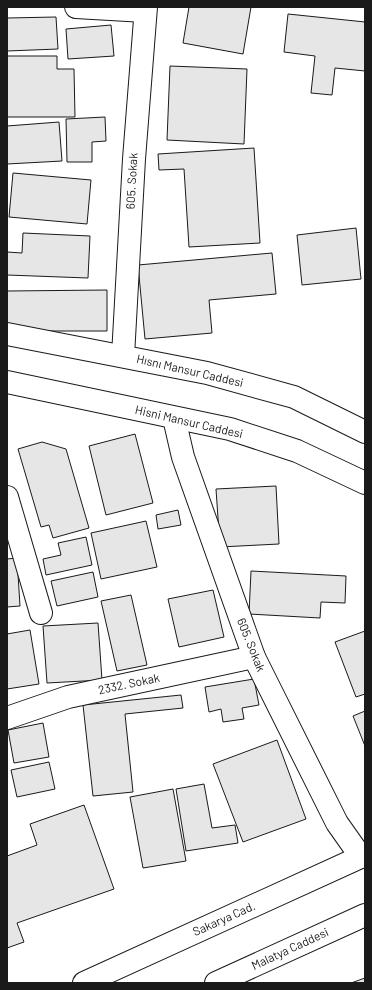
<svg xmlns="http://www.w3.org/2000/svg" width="372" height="990" viewBox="0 0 372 990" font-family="Barlow,sans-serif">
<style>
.building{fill:#e6e6e6;stroke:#1a1a1a}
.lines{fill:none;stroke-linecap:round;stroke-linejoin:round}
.street-casing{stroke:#1a1a1a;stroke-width:24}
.secondary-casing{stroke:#1a1a1a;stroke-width:24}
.primary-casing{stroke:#1a1a1a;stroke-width:24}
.street{stroke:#fff;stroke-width:22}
.secondary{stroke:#fff;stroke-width:22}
.primary{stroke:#fff;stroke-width:22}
.labels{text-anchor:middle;stroke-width:3;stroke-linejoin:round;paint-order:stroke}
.street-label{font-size:12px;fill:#1a1a1a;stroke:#fff}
</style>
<rect width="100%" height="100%" fill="#fff"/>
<g class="building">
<path d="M 189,7 L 251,7 L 243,54 L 183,43 Z"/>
<path d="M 288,14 L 365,22 L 365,71 L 335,68 L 332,95 L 311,93 L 315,56 L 284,52 Z"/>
<path d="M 56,17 L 58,49 L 7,51 L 7,18 Z"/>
<path d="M 111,25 L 114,56 L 68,59 L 66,29 Z"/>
<path d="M 7,56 L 57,56 L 57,69 L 74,69 L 75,117 L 7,117 Z"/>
<path d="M 170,66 L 247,69 L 244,144 L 167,140 Z"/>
<path d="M 105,117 L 106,141 L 92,142 L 92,162 L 67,162 L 66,119 Z"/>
<path d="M 59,122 L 62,161 L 7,164 L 7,126 Z"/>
<path d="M 254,148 L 260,243 L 189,247 L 184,169 L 159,170 L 158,154 Z"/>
<path d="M 13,173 L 91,180 L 87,224 L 9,217 Z"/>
<path d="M 356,228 L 361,279 L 302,285 L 297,235 Z"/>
<path d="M 23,233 L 90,236 L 88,278 L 7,275 L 7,252 L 22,253 Z"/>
<path d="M 272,253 L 276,294 L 209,300 L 212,333 L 145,339 L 138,265 Z"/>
<path d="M 107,290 L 107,331 L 7,331 L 7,291 Z"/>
<path d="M 135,434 L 153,503 L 106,515 L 89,446 Z"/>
<path d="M 42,442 L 66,449 L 89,528 L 53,538 L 49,525 L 41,527 L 18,449 Z"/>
<path d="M 276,486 L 279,544 L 220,547 L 216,489 Z"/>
<path d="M 178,510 L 181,525 L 158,529 L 156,515 Z"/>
<path d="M 146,521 L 157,567 L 101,579 L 91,533 Z"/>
<path d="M 86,537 L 92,565 L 46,575 L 43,559 L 61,555 L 58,543 Z"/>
<path d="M 17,558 L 20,606 L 7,607 L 7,559 Z"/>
<path d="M 251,571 L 346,576 L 345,603 L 321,602 L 320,618 L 249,614 Z"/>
<path d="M 93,572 L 98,597 L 57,606 L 51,581 Z"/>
<path d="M 213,590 L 224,637 L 179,647 L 168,599 Z"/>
<path d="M 131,595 L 147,665 L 117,671 L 101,601 Z"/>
<path d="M 98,623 L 102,680 L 47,683 L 43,626 Z"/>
<path d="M 30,630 L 39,684 L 7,689 L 7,634 Z"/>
<path d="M 365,631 L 365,694 L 356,697 L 335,642 Z"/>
<path d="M 254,679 L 259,705 L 242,708 L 244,719 L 223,722 L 221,709 L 209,712 L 205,687 Z"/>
<path d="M 181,695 L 183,708 L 125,714 L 133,792 L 93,796 L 83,705 Z"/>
<path d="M 365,711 L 365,746 L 353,716 Z"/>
<path d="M 43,723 L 49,757 L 14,763 L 8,730 Z"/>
<path d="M 277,740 L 306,819 L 243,842 L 213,764 Z"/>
<path d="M 49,762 L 55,789 L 17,797 L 11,770 Z"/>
<path d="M 204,784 L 212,828 L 235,825 L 238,843 L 186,851 L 176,789 Z"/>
<path d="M 173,789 L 186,861 L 143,868 L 130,797 Z"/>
<path d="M 84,805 L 114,889 L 17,923 L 24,942 L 7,948 L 7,856 L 37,845 L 30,824 Z"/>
<path d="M 365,978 L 365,983 L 351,983 Z"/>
</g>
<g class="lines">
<g class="street-casing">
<g id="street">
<path d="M 76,7 L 145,11"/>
<path d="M 123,356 L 134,159 L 146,7"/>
<path d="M 174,418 L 183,457 L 254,657 L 337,823 L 361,857"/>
<path d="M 7,497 L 41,613"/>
<path d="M 7,718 L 68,697 L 254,657"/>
</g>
</g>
<g class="secondary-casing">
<g id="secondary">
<path d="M 7,334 L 207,373 L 294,397 L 365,432"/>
<path d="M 7,382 L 230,429 L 297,451 L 365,483"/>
</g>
</g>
<g class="primary-casing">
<g id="primary">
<path d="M 84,983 L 365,855"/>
<path d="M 216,983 L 365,915"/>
</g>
</g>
<use href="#street" class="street"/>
<use href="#secondary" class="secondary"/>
<use href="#primary" class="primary"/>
</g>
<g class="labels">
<g class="street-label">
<text transform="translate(132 181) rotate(-87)" y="4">605. Sokak</text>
<text transform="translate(190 371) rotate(13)" y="4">Hısnı Mansur Caddesi</text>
<text transform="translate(189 422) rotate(13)" y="4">Hisni Mansur Caddesi</text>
<text transform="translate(251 645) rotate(68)" y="4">605. Sokak</text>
<text transform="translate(129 684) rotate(-12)" y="4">2332. Sokak</text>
<text transform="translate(224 919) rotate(-24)" y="4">Sakarya Cad.</text>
<text transform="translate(290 949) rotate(-25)" y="4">Malatya Caddesi</text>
</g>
</g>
<rect width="372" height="990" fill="none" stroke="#1a1a1a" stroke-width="16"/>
</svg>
